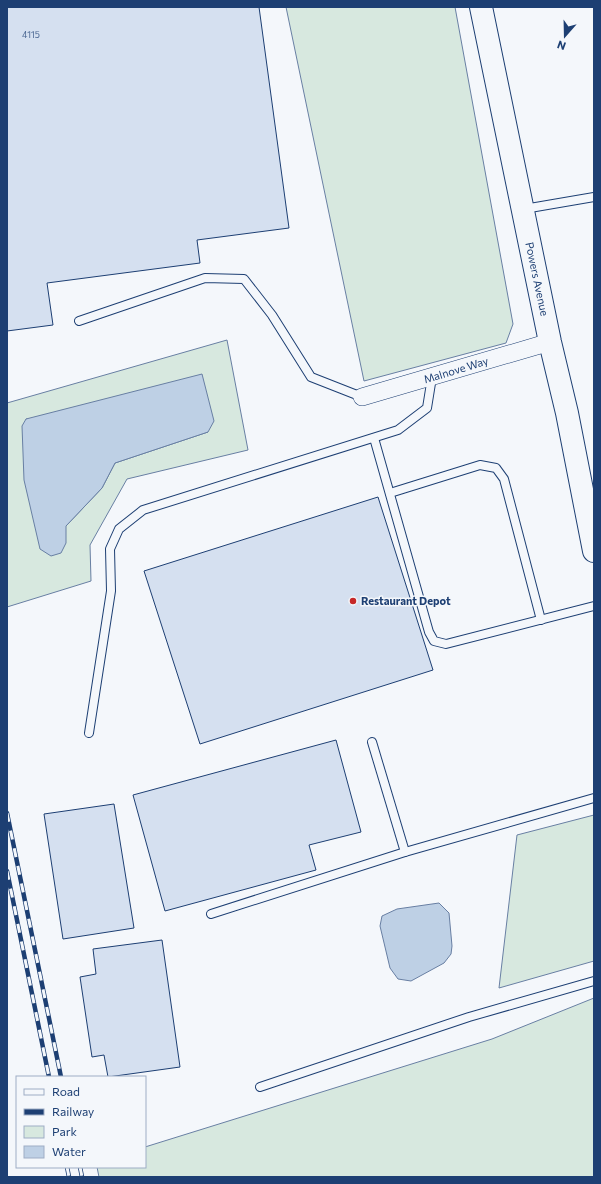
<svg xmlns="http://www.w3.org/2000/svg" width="601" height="1184" viewBox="0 0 601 1184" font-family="Commissioner,sans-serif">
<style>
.green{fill:#d7e8df;stroke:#687fa3;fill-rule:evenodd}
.water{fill:#bed0e5;stroke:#687fa3}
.building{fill:#d5e0f0;stroke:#1d3f73}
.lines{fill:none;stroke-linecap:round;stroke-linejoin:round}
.lane-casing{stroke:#1d3f73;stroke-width:10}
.street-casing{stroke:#1d3f73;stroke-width:18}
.secondary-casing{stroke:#1d3f73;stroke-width:24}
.lane{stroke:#f4f7fb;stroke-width:8}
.street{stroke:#f4f7fb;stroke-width:17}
.secondary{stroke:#f4f7fb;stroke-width:22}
.rail-casing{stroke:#1d3f73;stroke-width:4.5}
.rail{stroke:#f4f7fb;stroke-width:3;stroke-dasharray:9;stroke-linecap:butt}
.poi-dot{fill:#c62828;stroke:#f4f7fb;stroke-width:1.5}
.labels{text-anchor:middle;stroke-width:3;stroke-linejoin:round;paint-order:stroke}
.number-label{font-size:9px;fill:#4b6792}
.street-label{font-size:11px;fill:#1d3f73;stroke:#f4f7fb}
.poi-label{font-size:11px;font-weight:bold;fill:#1d3f73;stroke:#f4f7fb;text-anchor:start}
</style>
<rect width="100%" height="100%" fill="#f4f7fb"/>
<g class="green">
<path d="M 286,7 L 455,7 L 513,324 L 506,343 L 364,381 Z"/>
<path d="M 227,340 L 248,450 L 127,479 L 90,545 L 91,581 L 7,607 L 7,403 ZM 26,419 L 208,432 L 115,463 L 102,488 L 66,526 Z"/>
<path d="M 594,815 L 594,961 L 499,988 L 517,835 Z"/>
<path d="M 594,998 L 594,1177 L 99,1177 L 97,1167 L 145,1167 L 145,1147 L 492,1039 Z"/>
</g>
<g class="water">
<path d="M 202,374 L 214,421 L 208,432 L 115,463 L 102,488 L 66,526 L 66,543 L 61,553 L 51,556 L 40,549 L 24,480 L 22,426 L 26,419 Z"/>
<path d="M 439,903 L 449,913 L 452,946 L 451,954 L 444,963 L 411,981 L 398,979 L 390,968 L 380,926 L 382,916 L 397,909 Z"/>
</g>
<g class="building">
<path d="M 7,7 L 259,7 L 289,228 L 197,240 L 200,263 L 47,283 L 53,325 L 7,331 Z"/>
<path d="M 378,497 L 433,670 L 200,744 L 144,571 Z"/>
<path d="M 336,740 L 361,832 L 309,845 L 316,870 L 165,911 L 133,795 Z"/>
<path d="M 114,804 L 134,928 L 63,939 L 44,814 Z"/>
<path d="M 162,940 L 180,1067 L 108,1077 L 104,1055 L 92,1057 L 80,977 L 96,974 L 93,949 Z"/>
</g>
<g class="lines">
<g class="lane-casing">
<g id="lane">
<path d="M 524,209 L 594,197"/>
<path d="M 79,321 L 205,278 L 244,279 L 272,315 L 311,377 L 362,397"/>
<path d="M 374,438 L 429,632 L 434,641 L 446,644 L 594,606"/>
<path d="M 390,493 L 480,465 L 496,468 L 504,479 L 541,620"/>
<path d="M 89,733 L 111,591 L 110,549 L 119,529 L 143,510 L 398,430 L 427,408 L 432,377"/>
<path d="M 372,742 L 405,852"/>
<path d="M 211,914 L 405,852 L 594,798"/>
<path d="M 260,1087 L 469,1017 L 594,981"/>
</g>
</g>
<g class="street-casing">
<path id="street" d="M 362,397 L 550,342"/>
</g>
<g class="secondary-casing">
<path id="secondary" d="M 481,7 L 550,342 L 567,413 L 594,551"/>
</g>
<use href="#lane" class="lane"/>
<use href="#street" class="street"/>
<use href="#secondary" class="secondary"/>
<g class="rail-casing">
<g id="rail">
<path d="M 7,813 L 61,1077"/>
<path d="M 7,871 L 49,1077"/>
<path d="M 67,1167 L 69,1177"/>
<path d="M 80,1167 L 82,1177"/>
</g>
</g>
<use href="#rail" class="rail"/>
</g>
<circle class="poi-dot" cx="353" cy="601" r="4"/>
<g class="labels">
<g class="number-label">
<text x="31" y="38">4115</text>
</g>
<g class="street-label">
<text transform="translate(537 279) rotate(78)" y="4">Powers Avenue</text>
<text transform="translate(456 370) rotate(-17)" y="4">Malnove Way</text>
</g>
<g class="poi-label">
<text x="361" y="605">Restaurant Depot</text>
</g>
</g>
<rect width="601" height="1184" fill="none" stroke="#1d3f73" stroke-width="16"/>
<rect x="16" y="1076" width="130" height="92" fill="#f4f7fb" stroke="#9eadc5"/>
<rect x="24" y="1089" width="20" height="6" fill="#f4f7fb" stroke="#9eadc5"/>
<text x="52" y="1096" font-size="12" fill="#1d3f73">Road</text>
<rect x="24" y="1109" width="20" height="6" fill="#1d3f73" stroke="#9eadc5"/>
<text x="52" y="1116" font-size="12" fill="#1d3f73">Railway</text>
<rect x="24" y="1126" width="20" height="12" fill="#d7e8df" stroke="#9eadc5"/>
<text x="52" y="1136" font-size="12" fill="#1d3f73">Park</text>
<rect x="24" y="1146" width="20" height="12" fill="#bed0e5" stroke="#9eadc5"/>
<text x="52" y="1156" font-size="12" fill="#1d3f73">Water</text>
<g transform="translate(565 36) rotate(200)" stroke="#f4f7fb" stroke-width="3" paint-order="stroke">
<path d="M0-3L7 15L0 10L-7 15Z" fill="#1d3f73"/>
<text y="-6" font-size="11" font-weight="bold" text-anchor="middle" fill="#1d3f73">N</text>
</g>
</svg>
